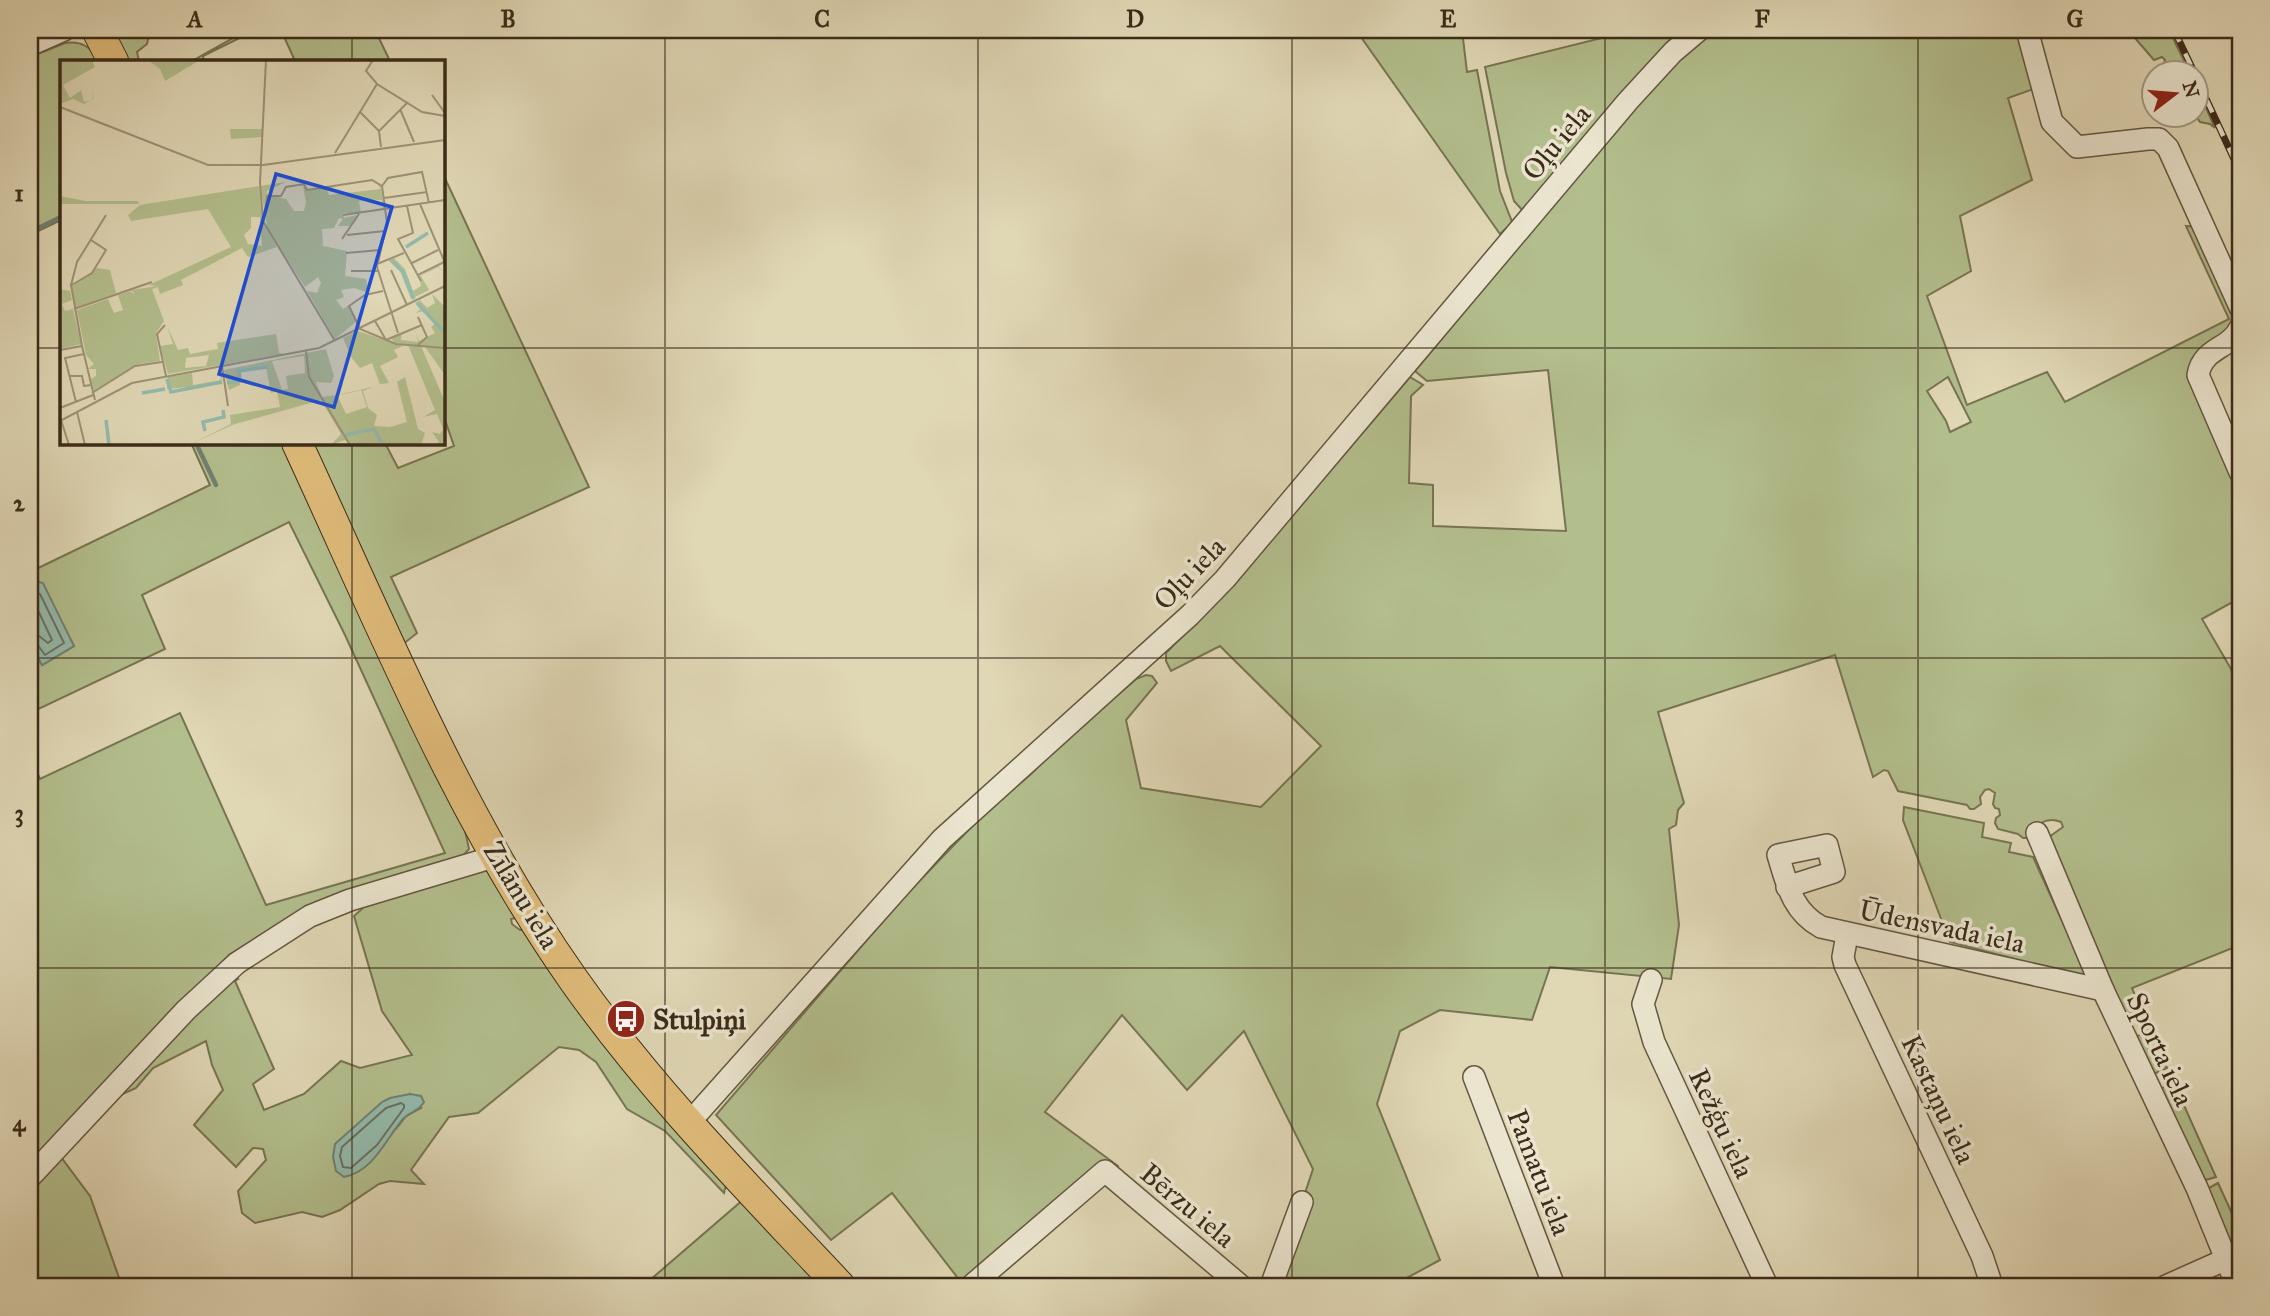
<svg xmlns="http://www.w3.org/2000/svg" width="2270" height="1316" viewBox="0 0 2270 1316" font-family="'IM FELL Great Primer',serif">
<style>
.green{fill:#b3be8d;stroke:#777453;stroke-width:2;fill-rule:evenodd}
.water{fill:#94baac;stroke:#708171;stroke-width:2}
.lines{fill:none;stroke-linecap:round;stroke-linejoin:round}
.shore{stroke:#687262;stroke-width:2}
.stream{stroke:#708171;stroke-width:4.5}
.minor-casing{stroke:#645640;stroke-width:24}
.highway-casing{stroke:#3b2b19;stroke-width:32}
.minor{stroke:#ebe5cf;stroke-width:21}
.highway{stroke:#e0bc7a;stroke-width:30}
.rail-casing{stroke:#3b2b19;stroke-width:7}
.rail{stroke:#ebe5cf;stroke-width:4.5;stroke-dasharray:13;stroke-linecap:butt}
.grid{fill:none;stroke:#3b2b19;stroke-width:2;stroke-opacity:0.55}
.labels{text-anchor:middle;stroke-width:7;stroke-linejoin:round;paint-order:stroke}
.street-label{font-size:28px;fill:#3b2b19;stroke:#ebe5cf}
.poi-label{font-size:28px;font-weight:bold;fill:#3b2b19;stroke:#ebe5cf;text-anchor:start}
.inset-river{fill:none;stroke:#94baac;stroke-width:3.5}
.inset-road{fill:none;stroke:#9e9277;stroke-width:2}
.view{fill:#1d4ed8;fill-opacity:0.15;stroke:#1d4ed8;stroke-width:3.5}
.inset-edge{fill:none;stroke:#3b2b19;stroke-width:3.5}
.neatline{fill:none;stroke:#3b2b19;stroke-width:2.5}
.grid-label{font-size:23px;text-anchor:middle;font-weight:bold;fill:#3b2b19}
</style>
<rect width="100%" height="100%" fill="#e0d7b5"/>
<filter id="stains"><feTurbulence type="fractalNoise" baseFrequency=".00286" numOctaves="4"/><feColorMatrix values="0 0 0 0 .2 0 0 0 0 .09 0 0 0 0 .02 0 0 0 .5 -.17"/></filter>
<radialGradient id="worn" r=".72"><stop offset=".6" stop-color="#630" stop-opacity="0"/><stop offset="1" stop-color="#630" stop-opacity=".3"/></radialGradient>
<g class="green">
<path d="M 113,30 L 150,30 L 147,44 L 137,52 L 139,61 L 127,61 Z"/>
<path d="M 239,30 L 256,30 L 203,56 L 204,61 L 192,61 L 233,38 Z"/>
<path d="M 281,30 L 375,30 L 390,61 L 295,61 Z"/>
<path d="M 1356,30 L 1462,30 L 1467,72 L 1477,70 L 1500,191 L 1511,219 L 1512,223 L 1500,234 Z"/>
<path d="M 1610,30 L 1683,30 L 1668,42 L 1612,105 L 1523,211 L 1514,201 L 1506,173 L 1485,67 L 1606,37 Z"/>
<path d="M 1715,30 L 2022,30 L 2036,88 L 2008,98 L 2032,180 L 1960,216 L 1971,271 L 1927,296 L 1967,405 L 2047,372 L 2065,402 L 2229,319 L 2186,226 L 2196,227 L 2237,314 L 2237,322 L 2193,377 L 2240,484 L 2240,598 L 2202,619 L 2231,669 L 2240,696 L 2240,957 L 2235,947 L 2132,988 L 2141,1010 L 2122,1016 L 2049,837 L 2063,827 L 2061,822 C 2046,816 2035,825 2028,838 L 2023,838 L 2018,834 L 1998,829 L 1995,823 L 1996,818 L 2000,815 L 1999,809 L 1995,808 L 1993,804 L 1995,793 L 1989,789 L 1985,790 L 1980,797 L 1981,804 L 1974,809 L 1970,809 L 1967,805 L 1898,791 L 1888,771 L 1884,770 L 1873,777 L 1835,655 L 1658,712 L 1684,803 L 1678,810 L 1676,825 L 1669,829 L 1679,925 L 1671,979 L 1550,967 L 1532,1020 L 1440,1010 L 1400,1031 L 1377,1104 L 1440,1260 L 1392,1286 L 1274,1286 L 1313,1169 L 1244,1031 L 1187,1090 L 1122,1015 L 1045,1112 L 1118,1166 L 981,1286 L 964,1286 L 892,1193 L 831,1240 L 716,1115 L 904,897 L 978,820 L 1032,773 L 1060,745 L 1136,679 L 1146,675 L 1152,676 L 1157,683 L 1126,720 L 1141,788 L 1261,807 L 1321,746 L 1220,646 L 1171,671 L 1166,661 L 1166,653 L 1240,577 L 1410,377 L 1423,385 L 1411,396 L 1409,483 L 1433,485 L 1433,526 L 1566,531 L 1548,370 L 1427,381 L 1415,371 L 1652,86 L 1698,43 ZM 1948,377 L 1971,422 L 1950,432 L 1946,421 L 1927,391 Z"/>
<path d="M 2128,30 L 2169,30 L 2190,73 L 2166,73 L 2168,71 L 2164,64 L 2165,60 L 2162,57 L 2154,60 Z"/>
<path d="M 65,43 C 82,40 91,48 100,61 L 61,61 L 61,220 L 30,235 L 30,57 Z"/>
<path d="M 2197,88 L 2215,128 L 2210,124 L 2200,122 L 2196,116 Z"/>
<path d="M 443,174 L 589,487 L 391,577 L 417,633 L 402,645 L 309,443 L 385,443 L 398,468 L 454,446 L 443,414 Z"/>
<path d="M 191,443 L 287,443 L 464,826 L 469,849 L 461,858 L 296,913 L 229,955 L 218,966 L 215,975 L 30,1169 L 30,756 L 40,779 L 180,713 L 266,905 L 445,853 L 345,635 L 289,522 L 142,595 L 165,649 L 30,713 L 30,643 L 42,665 L 74,646 L 38,582 L 30,588 L 30,572 L 210,485 Z"/>
<path d="M 1904,807 L 1984,823 L 1982,837 L 2011,843 L 2009,852 L 2033,857 L 2088,978 L 1950,942 L 1903,820 Z"/>
<path d="M 486,864 L 516,918 L 511,919 L 512,924 L 520,930 L 526,929 L 726,1185 L 724,1193 L 665,1131 L 627,1109 L 596,1062 L 579,1050 L 559,1047 L 478,1113 L 449,1117 L 411,1170 L 424,1184 L 390,1181 L 379,1184 L 340,1210 L 322,1217 L 302,1212 L 255,1223 L 242,1213 L 238,1191 L 266,1160 L 263,1149 L 253,1148 L 236,1167 L 194,1125 L 223,1090 L 212,1065 L 206,1041 L 153,1068 L 136,1088 L 116,1097 L 61,1157 L 90,1196 L 122,1286 L 30,1286 L 30,1183 L 112,1095 L 235,977 L 238,979 L 235,981 L 274,1069 L 253,1084 L 264,1110 L 304,1094 L 341,1061 L 360,1068 L 412,1055 L 382,1011 L 354,916 L 363,908 L 363,901 ZM 410,1094 L 421,1108 L 406,1116 L 396,1129 Z"/>
<path d="M 2150,1029 L 2167,1068 L 2154,1074 L 2133,1039 Z"/>
<path d="M 2174,1083 L 2216,1177 L 2202,1181 L 2155,1091 Z"/>
<path d="M 2218,1183 L 2240,1231 L 2240,1245 L 2235,1245 L 2226,1236 L 2207,1189 Z"/>
<path d="M 744,1199 L 825,1286 L 643,1286 Z"/>
</g>
<g class="water">
<path d="M 39,582 L 43,583 L 74,646 L 42,665 L 30,643 L 30,588 Z"/>
<path d="M 410,1094 L 421,1096 L 424,1102 C 419,1111 410,1112 403,1119 C 385,1140 374,1171 344,1177 L 336,1171 L 333,1157 L 335,1144 L 382,1102 L 390,1098 Z"/>
</g>
<g class="lines">
<g class="shore">
<path d="M 30,593 L 40,594 L 64,643 L 45,655 L 37,644 L 30,643"/>
<path d="M 30,602 L 35,604 L 52,640 L 48,643 L 39,636 L 30,634"/>
<path d="M 401,1103 L 404,1105 L 404,1108 L 377,1145 L 351,1168 L 343,1167 L 340,1156 L 342,1147 L 386,1108 Z"/>
</g>
<g class="stream">
<path d="M 30,232 L 61,217"/>
<path d="M 196,443 L 216,485"/>
</g>
<g class="minor-casing">
<g id="minor">
<path d="M 2027,30 L 2052,122 L 2077,147 L 2148,139 L 2159,139 L 2168,148 L 2240,307"/>
<path d="M 30,45 L 64,30"/>
<path d="M 2240,328 C 2229,350 2203,347 2198,375 L 2240,472"/>
<path d="M 2037,833 L 2103,990 L 2197,1188 L 2237,1286"/>
<path d="M 1787,887 L 1834,872 L 1827,845 L 1778,855 C 1787,884 1792,911 1821,927 L 2103,990"/>
<path d="M 1847,935 L 1843,957 L 1845,965 L 1982,1256 L 1992,1286"/>
<path d="M 1651,980 L 1643,1004 L 1654,1042 L 1767,1286"/>
<path d="M 1474,1077 L 1554,1286"/>
<path d="M 688,1124 L 942,839 L 1190,615 L 1225,579 L 1628,101 L 1673,52 L 1699,30"/>
<path d="M 30,1177 L 186,1010 L 237,963 L 310,916 L 350,900 L 497,856"/>
<path d="M 971,1286 L 1105,1171 L 1241,1286"/>
<path d="M 1271,1286 L 1302,1202"/>
<path d="M 2166,1286 L 2240,1253"/>
</g>
</g>
<g class="highway-casing">
<g id="highway">
<path d="M 97,30 L 113,61"/>
<path d="M 297,443 C 380,622 459,817 573,979 C 651,1090 747,1187 840,1286"/>
</g>
</g>
<use href="#minor" class="minor"/>
<use href="#highway" class="highway"/>
<g class="rail-casing">
<g id="rail">
<path d="M 2174,30 L 2195,74"/>
<path d="M 2196,77 L 2240,172"/>
</g>
</g>
<use href="#rail" class="rail"/>
</g>
<path class="grid" d="M 352,30 L 352,61M 665,30 L 665,1286M 978,30 L 978,1286M 1292,30 L 1292,1286M 1605,30 L 1605,1286M 1918,30 L 1918,1286M 30,348 L 61,348M 443,348 L 2240,348M 352,443 L 352,1286M 30,658 L 2240,658M 30,968 L 2240,968"/>
<defs>
<g id="bus-disc" transform="scale(2.0125)"><circle r="9.5" fill="#8f2418" stroke="#ebe5cf"/><path d="M-5-6H5V4H4V6H2V4H-2V6H-4V4H-5ZM-3.5-4V0h7V-4ZM-3.5 1.2v1.5H-2V1.2ZM2 1.2v1.5H3.5V1.2Z" fill="#fff"/></g>
</defs>
<g fill-rule="evenodd">
<use href="#bus-disc" x="626" y="1019"/>
</g>
<g class="labels">
<g class="street-label">
<text transform="translate(1556 142) rotate(-50)" y="10">Oļu iela</text>
<text transform="translate(1189 573) rotate(-46)" y="10">Oļu iela</text>
<text transform="translate(522 895) rotate(59)" y="10">Zīlānu iela</text>
<text transform="translate(1942 926) rotate(12)" y="10">Ūdensvada iela</text>
<text transform="translate(2161 1049) rotate(65)" y="10">Sporta iela</text>
<text transform="translate(1939 1099) rotate(65)" y="10">Kastaņu iela</text>
<text transform="translate(1722 1123) rotate(65)" y="10">Režģu iela</text>
<text transform="translate(1540 1172) rotate(69)" y="10">Pamatu iela</text>
<text transform="translate(1188 1205) rotate(40)" y="10">Bērzu iela</text>
</g>
<g class="poi-label">
<text x="653" y="1029">Stulpiņi</text>
</g>
</g>
<g transform="translate(60 60)">
<rect width="385" height="385" fill="#e0d7b5"/>
<path d="M 0,0 L 32,0 L 35,7 L 3,25 L 10,38 L 21,30 L 24,42 L 32,40 L 34,29 L 33,39 L 24,44 L 13,39 L 0,44 ZM 88,0 L 140,0 L 105,21 L 100,9 ZM 170,69 L 203,69 L 203,77 L 171,79 ZM 315,121 L 320,125 L 321,127 L 324,149 L 309,151 L 323,148 L 322,140 L 299,141 L 301,153 L 283,153 L 284,158 L 297,155 L 291,166 L 278,166 L 283,159 L 279,158 L 274,168 L 262,169 L 263,186 L 287,191 L 285,216 L 306,219 L 309,233 L 294,228 L 281,230 L 284,237 L 276,240 L 283,249 L 289,245 L 297,261 L 275,279 L 247,231 L 257,233 L 261,223 L 258,217 L 245,227 L 208,170 L 200,126 L 226,122 L 207,131 L 208,135 L 226,139 L 234,151 L 244,151 L 246,142 L 243,126 L 234,126 L 243,125 L 247,130 L 280,126 L 267,129 L 269,135 L 321,129 ZM 199,126 L 202,159 L 217,187 L 188,197 L 182,188 L 121,220 L 123,225 L 100,234 L 98,227 L 92,229 L 104,261 L 96,273 L 100,301 L 79,304 L 34,331 L 31,319 L 36,316 L 36,309 L 28,309 L 34,304 L 26,295 L 17,250 L 48,239 L 54,253 L 63,250 L 58,235 L 71,231 L 75,236 L 72,230 L 97,226 L 89,225 L 171,187 L 148,149 L 71,161 L 68,155 L 80,145 ZM 191,157 L 200,157 L 202,186 L 188,184 L 184,175 L 191,168 ZM 0,136 L 26,141 L 78,141 L 79,144 L 0,144 ZM 334,198 L 345,209 L 353,231 L 361,226 L 359,217 L 378,206 L 385,213 L 378,207 L 361,216 L 369,230 L 351,239 L 340,211 L 328,200 ZM 37,208 L 50,210 L 56,233 L 15,248 L 11,227 ZM 0,229 L 10,231 L 12,240 L 2,244 L 5,251 L 13,249 L 21,284 L 0,289 ZM 372,234 L 385,247 L 385,315 L 365,287 L 335,283 L 330,277 L 342,273 L 341,280 L 358,282 L 357,276 L 359,281 L 375,273 L 371,267 L 376,263 L 364,251 L 355,253 L 361,249 L 355,243 L 360,240 L 367,248 L 375,243 ZM 107,266 L 118,290 L 128,288 L 130,294 L 158,289 L 157,283 L 216,274 L 219,293 L 225,294 L 108,314 L 100,286 L 113,284 ZM 149,295 L 146,306 L 125,308 L 126,298 ZM 298,271 L 343,286 L 334,290 L 338,297 L 320,306 L 329,323 L 320,324 L 312,303 L 300,308 L 291,297 L 283,278 ZM 348,285 L 361,286 L 385,342 L 385,385 L 373,385 L 379,382 L 372,372 L 380,374 L 383,369 L 377,354 L 363,357 L 375,350 ZM 266,289 L 274,316 L 271,323 L 256,322 L 262,337 L 277,335 L 286,354 L 307,347 L 301,330 L 281,335 L 282,334 L 313,327 L 303,331 L 308,348 L 317,355 L 314,366 L 330,367 L 347,362 L 337,322 L 345,317 L 358,369 L 365,373 L 361,385 L 324,385 L 313,368 L 322,385 L 291,385 L 285,380 L 271,385 L 281,374 L 261,340 L 172,365 L 129,385 L 171,364 L 170,355 L 220,347 L 217,331 L 211,333 L 206,307 L 179,311 L 180,325 L 169,330 L 164,310 ZM 244,296 L 245,313 L 226,316 L 228,329 L 222,330 L 212,301 ZM 160,308 L 161,324 L 107,329 L 108,317 ZM 160,308 L 162,320 L 133,325 L 132,313 Z" fill="#b3be8d" fill-rule="evenodd"/>
<path class="inset-river" d="M 346,187 L 368,173M 332,201 L 343,212 L 354,239M 357,243 L 385,273M 107,319 L 111,332 L 162,322M 167,323 L 180,321 L 179,311 L 207,307M 82,333 L 105,329M 46,360 L 49,385M 145,371 L 143,362 L 164,357 L 163,350M 285,375 L 314,369 L 323,385"/>
<path class="inset-road" d="M 206,0 L 200,123 L 203,161 L 275,281M 313,0 L 306,11 L 317,24 L 362,52 L 385,56M 372,35 L 385,53M 0,47 L 148,105 L 203,105 L 385,80M 340,49 L 354,82M 300,52 L 319,71M 321,87 L 319,71 L 348,42M 275,93 L 317,24M 322,126 L 327,163 L 317,207 L 338,273M 324,138 L 367,132M 360,144 L 385,203M 347,146 L 353,173 L 338,179 L 361,221M 205,155 L 207,136 L 221,136 L 226,127 L 244,124 L 247,130 L 312,120 L 322,126 L 328,118 L 362,112 L 369,143M 283,155 L 385,140M 287,175 L 325,171M 282,179 L 299,154M 286,193 L 320,190M 352,203 L 378,190M 317,204 L 344,193M 331,210 L 347,245M 291,211 L 318,211M 358,215 L 384,202M 10,226 L 32,213 L 46,190 L 31,180M 323,231 L 305,235 L 289,246 L 300,269 L 336,284 L 385,288M 14,249 L 92,222M 358,257 L 367,277 L 358,285M 315,261 L 326,280 L 362,265M 105,265 L 97,274 L 106,316M 22,286 L 11,225 L 17,202 L 46,155M 0,290 L 22,286 L 35,340M 246,291 L 249,317 L 290,385M 162,306 L 168,346M 9,316 L 22,316 L 24,326 L 31,325M 32,333 L 75,306 L 102,302M 16,342 L 5,298 L 24,294M 0,348 L 33,335M 17,352 L 25,385M 1,360 L 9,385M 0,361 L 72,323 L 259,288 L 385,226"/>
<path class="view" d="M 216,114 L 332,147 L 274,347 L 159,314 Z"/>
<rect width="385" height="385" class="inset-edge"/>
</g>
<rect width="2270" height="1316" fill="none" stroke="#e0d7b5" stroke-width="77"/>
<g transform="translate(2175 94) rotate(74)"><circle r="33" fill="#ebe5cf" stroke="#a59b86" stroke-width="2"/>
<path d="M0-5L12 26L0 18L-12 26Z" fill="#8f2418"/>
<text y="-10" font-size="19" font-weight="bold" text-anchor="middle" fill="#3b2b19">N</text>
</g>
<rect x="38" y="38" width="2194" height="1240" class="neatline"/>
<g class="grid-label">
<text x="195" y="27">A</text>
<text x="508" y="27">B</text>
<text x="822" y="27">C</text>
<text x="1135" y="27">D</text>
<text x="1448" y="27">E</text>
<text x="1762" y="27">F</text>
<text x="2075" y="27">G</text>
<text x="19" y="201">1</text>
<text x="19" y="511">2</text>
<text x="19" y="821">3</text>
<text x="19" y="1131">4</text>
</g>
<rect width="100%" height="100%" filter="url(#stains)"/>
<rect width="100%" height="100%" fill="url(#worn)"/>
</svg>
